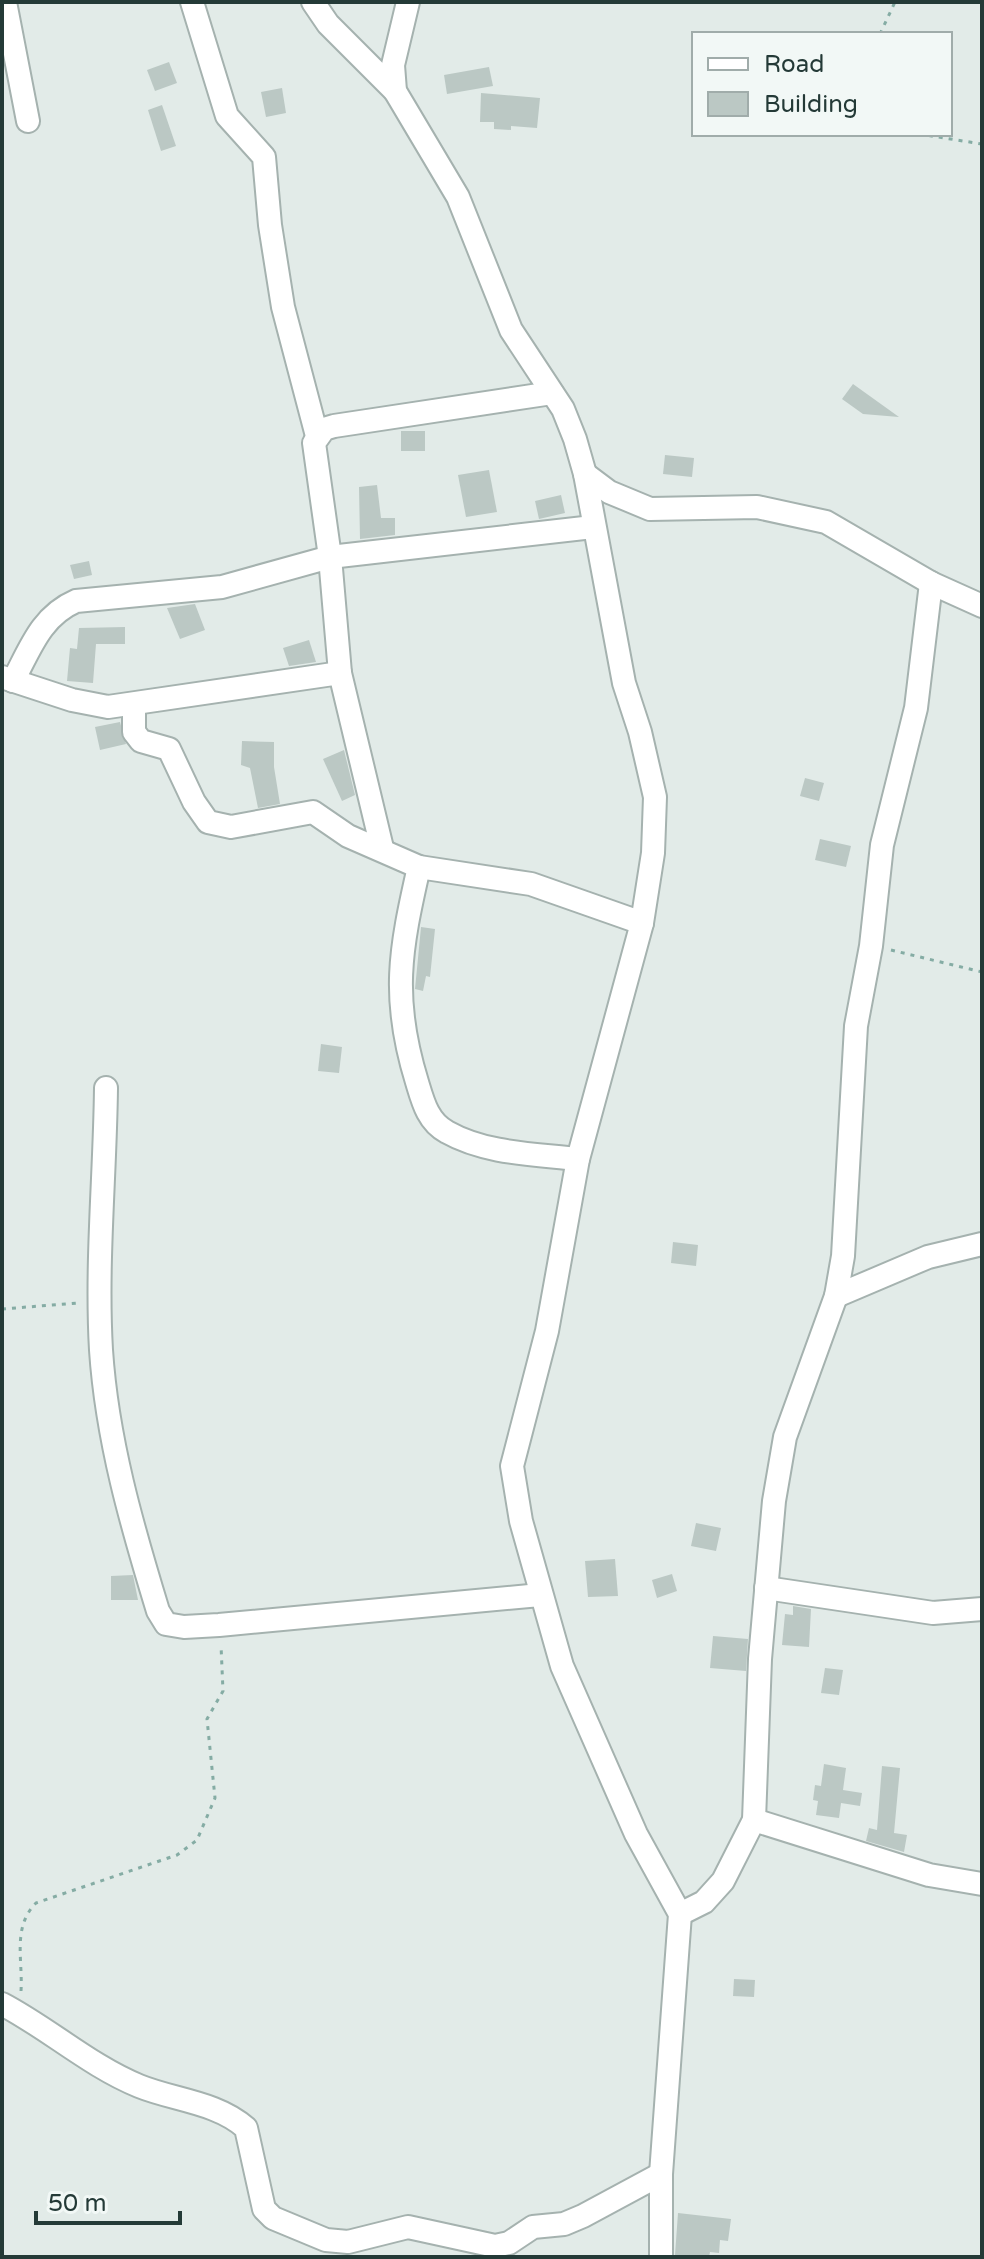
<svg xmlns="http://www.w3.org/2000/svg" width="984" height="2259" viewBox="0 0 984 2259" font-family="'Varela Round',sans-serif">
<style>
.building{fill:#bbc8c4}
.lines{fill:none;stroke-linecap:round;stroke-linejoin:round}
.street-casing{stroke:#a5b2af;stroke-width:26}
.path{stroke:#85aca4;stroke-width:3;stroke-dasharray:4 6;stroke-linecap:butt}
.street{stroke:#fff;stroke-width:22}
</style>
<rect width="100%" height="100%" fill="#e2ebe8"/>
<g class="building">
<path d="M 169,62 L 177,83 L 155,91 L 147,70 Z"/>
<path d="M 489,67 L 493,86 L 447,94 L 444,75 Z"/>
<path d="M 282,88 L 286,113 L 266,117 L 261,92 Z"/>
<path d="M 481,93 L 540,98 L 537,128 L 511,126 L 511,130 L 494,129 L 494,122 L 480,122 Z"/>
<path d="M 162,105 L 176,146 L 161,151 L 148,110 Z"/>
<path d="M 853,384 L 899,417 L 863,414 L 842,399 Z"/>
<rect x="401" y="431" width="24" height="20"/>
<path d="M 665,455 L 694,458 L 692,477 L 663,474 Z"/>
<path d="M 489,470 L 497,512 L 466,517 L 458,475 Z"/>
<path d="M 377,485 L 381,518 L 395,518 L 395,535 L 360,539 L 359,487 Z"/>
<path d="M 561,495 L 565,513 L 539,519 L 535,501 Z"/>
<path d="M 89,561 L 92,575 L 74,579 L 70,565 Z"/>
<path d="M 195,604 L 205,630 L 180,639 L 167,608 Z"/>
<path d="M 125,627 L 125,644 L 96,644 L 93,683 L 67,681 L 70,648 L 77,649 L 79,628 Z"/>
<path d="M 309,640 L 316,662 L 289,666 L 283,648 Z"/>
<path d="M 120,722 L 126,744 L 100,750 L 95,727 Z"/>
<path d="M 242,741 L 274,742 L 274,767 L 280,804 L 258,808 L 250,768 L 241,765 Z"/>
<path d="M 344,750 L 355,795 L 342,801 L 323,759 Z"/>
<path d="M 805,778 L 824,783 L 819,801 L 800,796 Z"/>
<path d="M 820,839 L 851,846 L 846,867 L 815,860 Z"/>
<path d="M 421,927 L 435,929 L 430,977 L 426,976 L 423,991 L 415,989 Z"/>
<path d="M 321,1044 L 342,1047 L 339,1073 L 318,1071 Z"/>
<path d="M 673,1242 L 698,1245 L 696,1266 L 671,1263 Z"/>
<path d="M 696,1523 L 721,1528 L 716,1551 L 691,1546 Z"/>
<path d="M 615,1559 L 618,1596 L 588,1597 L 585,1561 Z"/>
<path d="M 672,1574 L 677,1591 L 657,1598 L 652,1580 Z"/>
<path d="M 133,1575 L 138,1600 L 111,1600 L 111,1576 Z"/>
<path d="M 793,1606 L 811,1609 L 809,1647 L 782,1645 L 785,1614 L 793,1615 Z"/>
<path d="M 713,1636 L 748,1639 L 746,1671 L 710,1668 Z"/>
<path d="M 825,1668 L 843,1670 L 839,1695 L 821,1693 Z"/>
<path d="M 824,1764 L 846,1768 L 843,1790 L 862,1793 L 860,1806 L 841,1803 L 839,1818 L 816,1815 L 818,1801 L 813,1800 L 815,1785 L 821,1786 Z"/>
<path d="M 882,1766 L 900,1768 L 894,1833 L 907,1835 L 904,1852 L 866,1841 L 869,1828 L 877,1830 Z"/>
<path d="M 734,1979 L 755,1980 L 754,1997 L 733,1996 Z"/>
<path d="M 678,2213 L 731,2219 L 728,2241 L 720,2240 L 719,2253 L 710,2252 L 709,2257 L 675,2255 Z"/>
</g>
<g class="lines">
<g class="street-casing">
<g id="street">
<path d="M 5,2 L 28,121"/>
<path d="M 192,2 L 227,116 L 264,157 L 270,225 L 283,307 L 317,436"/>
<path d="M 313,2 L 328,24 L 395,91"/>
<path d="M 408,2 L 393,65 L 395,91 L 458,197 L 511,330 L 563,409 L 575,439 L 585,474 L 624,683 L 640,732 L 655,797 L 653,853 L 642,923 L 578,1159 L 547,1331 L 512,1466 L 521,1521 L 562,1666 L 636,1834 L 680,1914 L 661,2174 L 661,2257"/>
<path d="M 585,474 L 609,492 L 650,509 L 757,507 L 826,522 L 931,583 L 982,606"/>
<path d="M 2,677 L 72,700 L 108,707 L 340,673"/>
<path d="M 13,681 C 30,649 41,616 76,601 L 222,587 L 330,557 L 593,527"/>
<path d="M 134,704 L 134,732 L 141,741 L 169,749 L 194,802 L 208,822 L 231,827 L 313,812 L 348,836 L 419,867 L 531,884 L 642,923"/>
<path d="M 382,848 L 340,673 L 330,557 L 314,443 L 324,429 L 334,426 L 552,393"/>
<path d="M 419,867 C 400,950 391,998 417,1082 C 423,1102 428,1122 447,1132 C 486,1154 535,1154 578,1159"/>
<path d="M 106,1088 C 105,1175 96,1263 101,1350 C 107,1440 132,1526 158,1611 L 166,1624 L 184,1627 L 219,1625 L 540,1595"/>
<path d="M 836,1296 L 928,1257 L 982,1244"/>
<path d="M 766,1588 L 933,1613 L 982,1609"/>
<path d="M 754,1820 L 929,1875 L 982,1884"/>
<path d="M 680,1914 L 704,1902 L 723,1881 L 754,1820 L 760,1659 L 774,1501 L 785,1437 L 836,1296 L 843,1256 L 856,1026 L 871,946 L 882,845 L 916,708 L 931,583"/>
<path d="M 2,2004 C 48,2028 90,2066 139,2086 C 173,2100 217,2102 246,2128 L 264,2209 L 273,2218 L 326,2240 L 348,2242 L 408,2227 L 495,2246 L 509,2243 L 533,2227 L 564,2224 L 583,2216 L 661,2174"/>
</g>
</g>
<g class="path">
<path d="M 880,34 L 895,2"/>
<path d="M 919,134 L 982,144"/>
<path d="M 891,950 L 982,972"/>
<path d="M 2,1309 L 78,1303"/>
<path d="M 21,1991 C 23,1960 12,1927 36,1903 L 177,1855 L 197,1840 L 215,1798 L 207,1719 L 223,1691 L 221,1645"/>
</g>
<use href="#street" class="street"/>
</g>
<rect width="984" height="2259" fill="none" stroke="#243a37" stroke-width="8"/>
<rect x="692" y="32" width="260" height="104" fill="#f2f8f6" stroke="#a0acaa" stroke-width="2"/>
<rect x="708" y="58" width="40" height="12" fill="#ffffff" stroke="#a0acaa" stroke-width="2"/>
<text x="764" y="72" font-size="24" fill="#243a37">Road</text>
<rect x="708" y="92" width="40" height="24" fill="#bbc8c4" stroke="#a0acaa" stroke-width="2"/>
<text x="764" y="112" font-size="24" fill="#243a37">Building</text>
<path d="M36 2211v12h144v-12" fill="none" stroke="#243a37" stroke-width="4"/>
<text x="48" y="2211" font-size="24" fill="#243a37" stroke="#f2f8f6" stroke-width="6" paint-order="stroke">50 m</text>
</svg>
